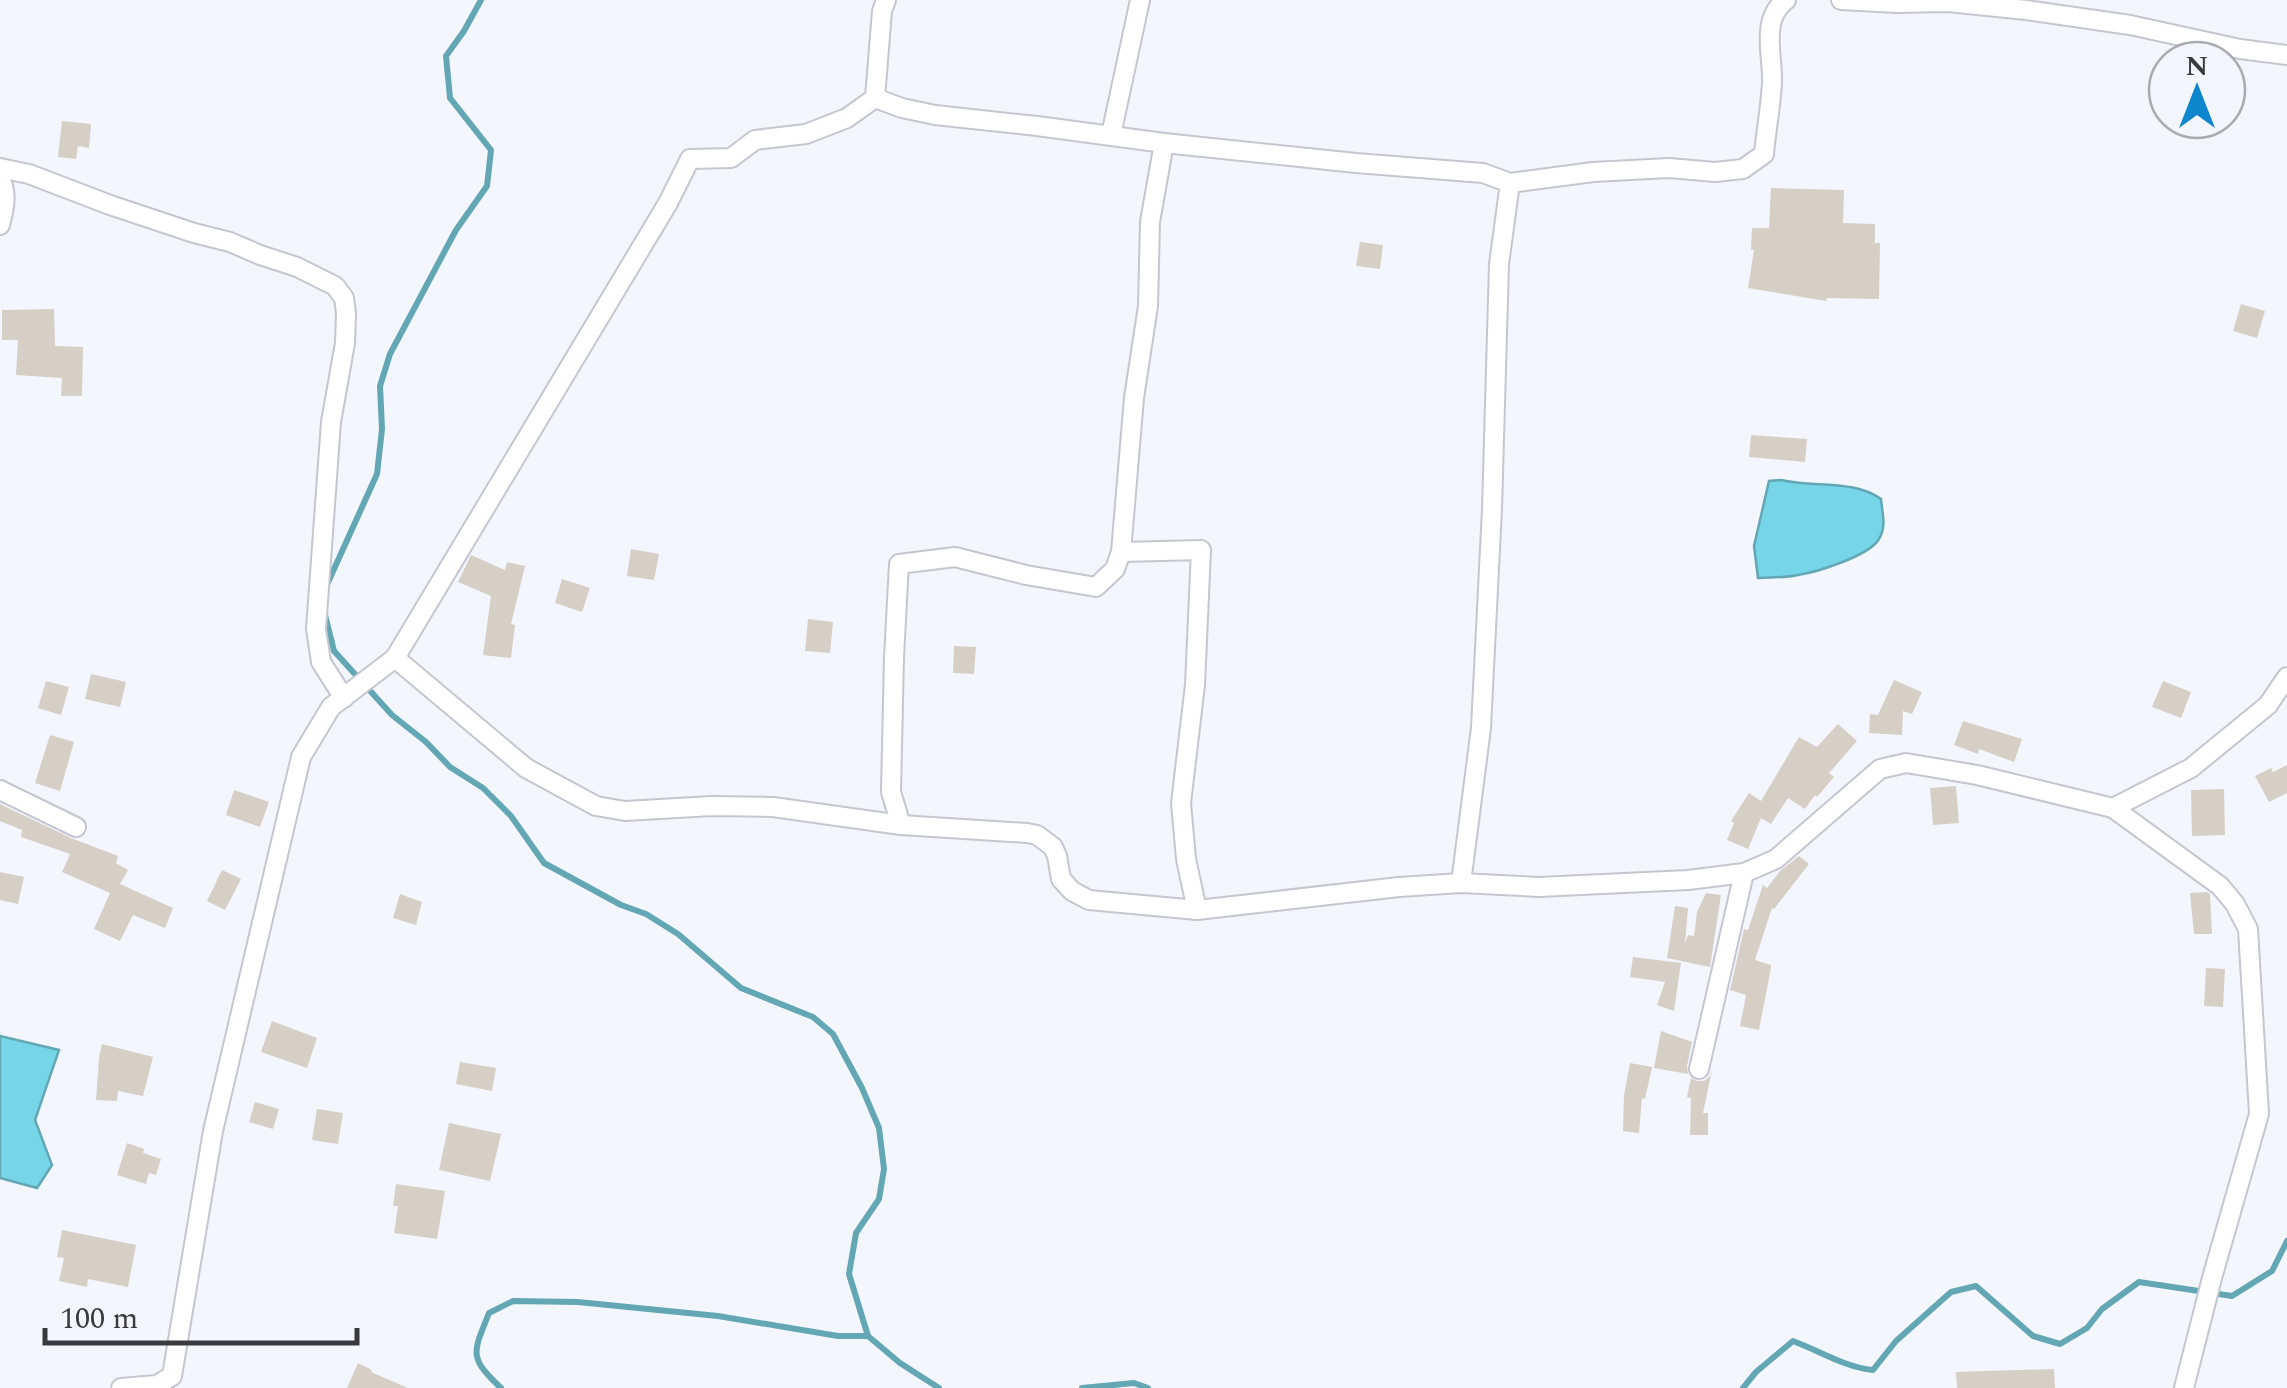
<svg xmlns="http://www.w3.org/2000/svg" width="2287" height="1388" viewBox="0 0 2287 1388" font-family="Spectral,serif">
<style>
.water{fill:#76d6e8;stroke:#63a7b5;stroke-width:2.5}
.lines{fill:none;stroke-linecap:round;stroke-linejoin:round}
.stream{stroke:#63a7b5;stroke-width:6}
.building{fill:#d5cfc6}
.minor-casing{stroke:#c4c7d0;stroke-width:22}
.minor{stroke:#fff;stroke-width:18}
</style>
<rect width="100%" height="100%" fill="#f4f6fe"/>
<g class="water">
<path d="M 1781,480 C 1813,488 1853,479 1881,499 C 1882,513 1887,526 1879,539 C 1869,556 1817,572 1798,575 C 1785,578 1771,577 1758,578 L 1754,546 L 1769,481 Z"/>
<path d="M 0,1036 L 59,1050 L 35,1120 L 52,1165 L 37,1188 L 0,1178 Z"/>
</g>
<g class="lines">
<g class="stream">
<path d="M 325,589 L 377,474 L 382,429 L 380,386 L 390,354 L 456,230 L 487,186 L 491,150 L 450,98 L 446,56 L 464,31 L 481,0"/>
<path d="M 324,611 L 334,651 L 392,715 L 426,742 L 450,767 L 483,788 L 511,816 L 544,863 L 621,905 L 646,914 L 678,934 L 741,988 L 813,1017 L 833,1034 L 862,1088 L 879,1128 L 884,1169 L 879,1199 L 856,1233 L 849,1274 L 868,1336"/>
<path d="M 501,1388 C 468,1357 473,1353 489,1313 L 513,1301 L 578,1302 L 718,1316 L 838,1336 L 868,1336 L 900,1363 L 939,1388"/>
<path d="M 1082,1388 L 1134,1383 L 1148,1388"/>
<path d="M 1743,1388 L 1756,1372 L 1793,1341 C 1820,1351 1844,1367 1873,1370 L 1896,1341 L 1951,1292 L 1976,1286 L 2033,1336 L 2060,1344 L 2087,1328 L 2102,1309 L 2139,1282 L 2232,1296 L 2272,1271 L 2287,1241"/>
</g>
</g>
<g class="building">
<path d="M 62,121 L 91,124 L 89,148 L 78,146 L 76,159 L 58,157 Z"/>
<path d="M 1771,188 L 1844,190 L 1843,223 L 1875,224 L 1875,243 L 1880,243 L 1879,299 L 1827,298 L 1826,301 L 1748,288 L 1754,250 L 1751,250 L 1752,228 L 1769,228 Z"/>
<path d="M 1360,242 L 1383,245 L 1380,269 L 1356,266 Z"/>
<path d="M 2241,304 L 2265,311 L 2257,338 L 2233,331 Z"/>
<path d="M 54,309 L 55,346 L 83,347 L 82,396 L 61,396 L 62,378 L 16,375 L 18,340 L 2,340 L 2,310 Z"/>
<path d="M 1751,435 L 1807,439 L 1805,462 L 1749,457 Z"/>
<path d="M 631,549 L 659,554 L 654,580 L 627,576 Z"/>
<path d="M 471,555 L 505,570 L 507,562 L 525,566 L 511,624 L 515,625 L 511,658 L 483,655 L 491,596 L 458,582 Z"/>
<path d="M 562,579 L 590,588 L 582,612 L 555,603 Z"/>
<path d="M 808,619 L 833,622 L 830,653 L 805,651 Z"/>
<path d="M 954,646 L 976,647 L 974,674 L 953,673 Z"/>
<path d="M 91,674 L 126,682 L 120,707 L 85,699 Z"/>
<path d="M 1894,680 L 1922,692 L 1912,714 L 1903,711 L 1902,735 L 1869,733 L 1870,714 L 1878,715 Z"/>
<path d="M 46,681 L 69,687 L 61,715 L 38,708 Z"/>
<path d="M 2163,681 L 2191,692 L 2181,718 L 2152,707 Z"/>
<path d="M 1963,721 L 2022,739 L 2014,762 L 1979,749 L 1978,754 L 1954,745 Z"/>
<path d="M 1838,724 L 1857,741 L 1829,773 L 1834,777 L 1817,797 L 1815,795 L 1805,809 L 1788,798 L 1771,824 L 1761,818 L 1748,849 L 1727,840 L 1734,823 L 1731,821 L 1749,793 L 1761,801 L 1799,737 L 1817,747 Z"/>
<path d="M 50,735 L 74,742 L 60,791 L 35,783 Z"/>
<path d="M 2287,765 L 2287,793 L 2269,802 L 2255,776 L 2271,768 L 2273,772 Z"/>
<path d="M 1956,786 L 1959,823 L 1933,825 L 1930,788 Z"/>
<path d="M 2224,789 L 2225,835 L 2192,836 L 2191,790 Z"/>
<path d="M 234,790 L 269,802 L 260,827 L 226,815 Z"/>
<path d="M 0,804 L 71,838 L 118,856 L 116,863 L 128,870 L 120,884 L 173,908 L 165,928 L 133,915 L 120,941 L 94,929 L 110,893 L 62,872 L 70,854 L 21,837 L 22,830 L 0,821 Z"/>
<path d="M 1799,856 L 1809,864 L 1774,909 L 1772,908 L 1755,960 L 1771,965 L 1771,968 L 1759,1030 L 1740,1026 L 1746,995 L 1730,990 L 1744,929 L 1748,930 L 1763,885 L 1767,888 L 1780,871 Z"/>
<path d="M 222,870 L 241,879 L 225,910 L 207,901 Z"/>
<path d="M 0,872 L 24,877 L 18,904 L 0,900 Z"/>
<path d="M 2207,892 L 2210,894 L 2212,934 L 2194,934 L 2190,893 Z"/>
<path d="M 1706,893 L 1721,895 L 1710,967 L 1667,958 L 1675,906 L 1688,908 L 1685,943 L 1688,935 L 1694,936 L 1697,912 Z"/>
<path d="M 400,894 L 422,902 L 416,925 L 393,918 Z"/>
<path d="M 1633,957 L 1681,963 L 1674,1011 L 1657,1005 L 1665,982 L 1630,977 Z"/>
<path d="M 2206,968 L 2225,969 L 2223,1007 L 2204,1006 Z"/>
<path d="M 272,1021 L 317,1038 L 307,1068 L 261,1052 Z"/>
<path d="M 1661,1031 L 1692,1042 L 1687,1066 L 1688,1074 L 1654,1068 Z"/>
<path d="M 102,1044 L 153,1057 L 143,1096 L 118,1091 L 117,1101 L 96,1100 L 99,1058 Z"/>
<path d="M 460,1062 L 496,1068 L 492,1091 L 456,1084 Z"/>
<path d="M 1630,1063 L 1652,1067 L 1645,1099 L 1642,1098 L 1639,1133 L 1623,1131 L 1624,1095 Z"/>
<path d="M 1712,1070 L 1703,1113 L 1708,1113 L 1708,1135 L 1690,1135 L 1691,1098 L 1687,1097 L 1691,1078 L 1697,1081 L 1704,1081 L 1709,1077 Z"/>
<path d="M 255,1102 L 279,1109 L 273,1129 L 249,1122 Z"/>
<path d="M 317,1109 L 343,1113 L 338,1144 L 312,1140 Z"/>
<path d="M 449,1123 L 501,1134 L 490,1181 L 439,1170 Z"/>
<path d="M 127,1143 L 144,1149 L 143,1153 L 161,1159 L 156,1175 L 149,1173 L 146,1184 L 117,1175 Z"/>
<path d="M 396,1184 L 445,1191 L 437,1239 L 394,1233 L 398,1206 L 393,1206 Z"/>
<path d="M 62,1230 L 136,1245 L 128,1287 L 88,1279 L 87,1287 L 59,1281 L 64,1258 L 57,1257 Z"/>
<path d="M 358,1363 L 372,1370 L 371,1372 L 408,1388 L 347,1388 Z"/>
<path d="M 2054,1369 L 2055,1388 L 1957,1388 L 1956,1372 Z"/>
</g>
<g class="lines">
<g class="minor-casing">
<g id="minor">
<path d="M 1841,0 L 1897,3 L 1948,2 L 2026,10 L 2130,25 L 2240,49 L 2287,55"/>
<path d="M 875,98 L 902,108 L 935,115 L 1037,126 L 1164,143 L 1356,163 L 1483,173 L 1510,183 L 1593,172 L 1669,168 L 1715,172 L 1743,169 L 1764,154 C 1766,130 1771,106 1772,82 C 1773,55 1760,19 1786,0"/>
<path d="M 1111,135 L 1140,0"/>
<path d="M 1164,143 L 1150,222 L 1148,306 L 1134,398 L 1121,552 L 1201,550 L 1195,685 L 1181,803 L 1186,859 L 1197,910"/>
<path d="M 0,168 L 29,174 L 110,205 L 194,233 L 230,242 L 260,255 L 297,267 L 335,286 L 344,298 L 346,313 L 345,343 L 331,422 L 316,629 L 321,662 L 344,698"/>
<path d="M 0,179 C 8,193 4,210 0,225"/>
<path d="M 395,658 L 668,203 L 690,159 L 731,158 L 755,140 L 806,134 L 847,118 L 875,98 L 882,11 L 886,0"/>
<path d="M 0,790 L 76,827"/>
<path d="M 2113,808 L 2220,886 L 2235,904 L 2248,929 L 2259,1114 L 2212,1278 L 2184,1388"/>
<path d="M 901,825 L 891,792 L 894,657 L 899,564 L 955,557 L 1026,575 L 1096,587 L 1115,569 L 1121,552"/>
<path d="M 1461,883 L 1481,728 L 1492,509 L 1499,264 L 1510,183"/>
<path d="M 1699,1069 L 1744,873"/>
<path d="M 121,1388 L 157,1385 L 172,1376 L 213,1131 L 301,757 L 331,707 L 395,658 L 526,768 L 596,806 L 625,811 L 712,806 L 773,807 L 901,825 L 1027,833 L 1037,835 L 1053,847 L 1057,856 L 1061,879 L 1072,891 L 1089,900 L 1197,910 L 1399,887 L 1461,883 L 1539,887 L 1688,880 L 1744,873 L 1776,859 L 1880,769 L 1906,763 L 1977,775 L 2113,808 L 2191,768 L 2268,705 L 2287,677"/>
</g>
</g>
<use href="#minor" class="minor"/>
</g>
<g transform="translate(2197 90)"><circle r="48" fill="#f4f6fe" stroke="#a9abb1" stroke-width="2.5"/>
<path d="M0-8L18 38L0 25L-18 38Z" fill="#0e86ce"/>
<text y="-15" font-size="28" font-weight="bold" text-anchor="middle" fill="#383a3d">N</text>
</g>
<path d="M45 1328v15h312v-15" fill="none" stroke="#383a3d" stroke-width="5"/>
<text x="60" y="1328" font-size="30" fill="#383a3d" stroke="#f4f6fe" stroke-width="8" paint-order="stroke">100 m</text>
</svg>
